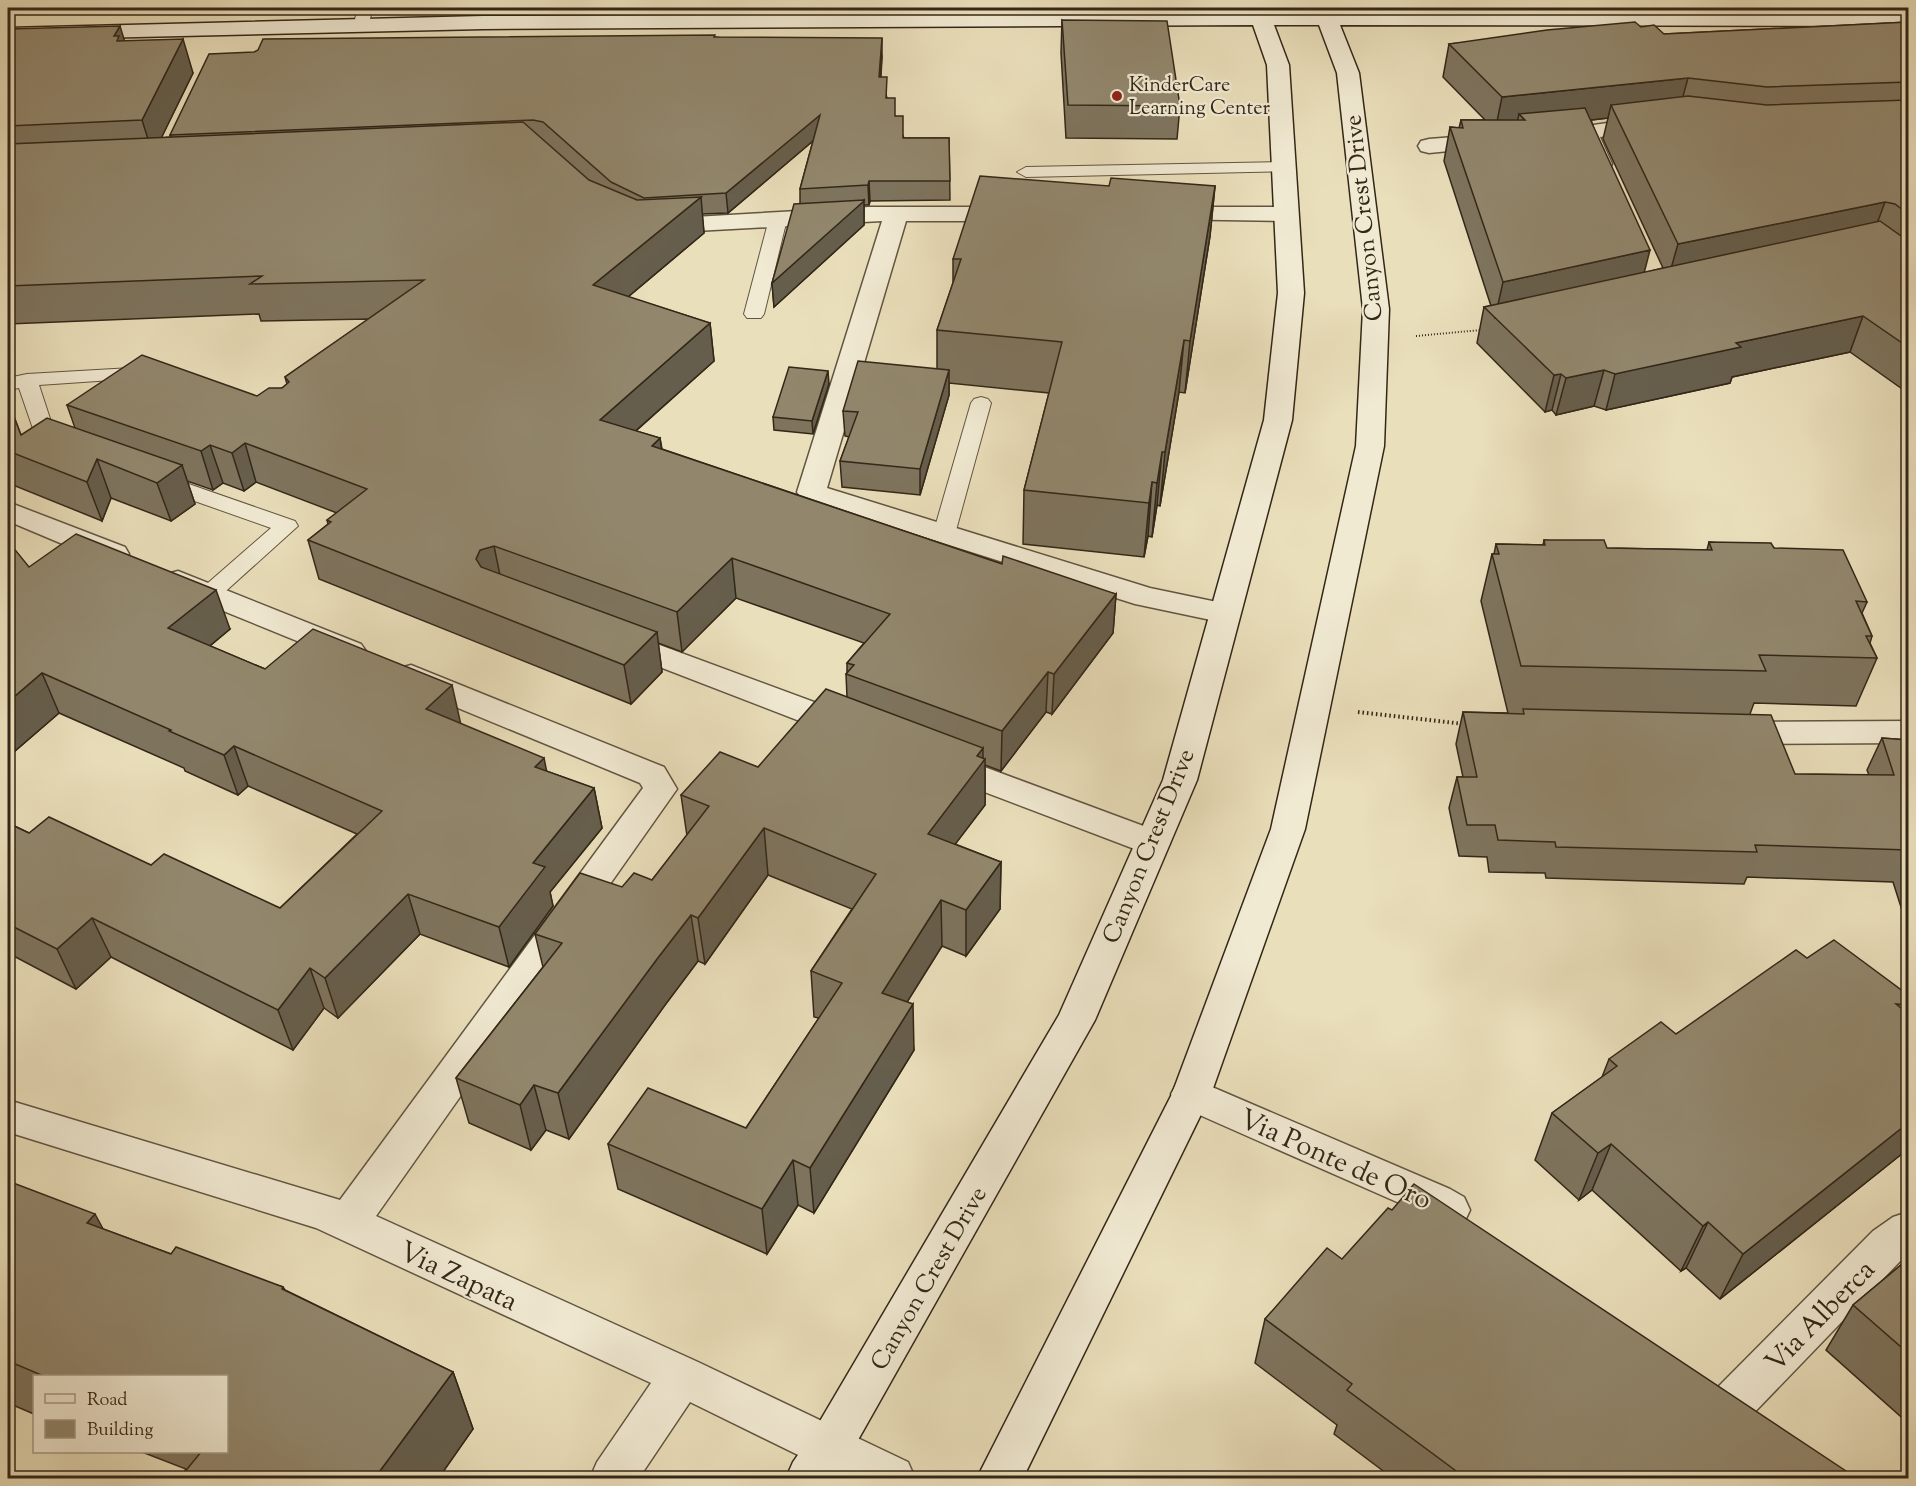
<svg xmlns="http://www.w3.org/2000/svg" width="1916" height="1486" viewBox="0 0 1916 1486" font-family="'Sorts Mill Goudy',serif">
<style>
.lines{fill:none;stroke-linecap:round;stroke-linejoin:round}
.lane-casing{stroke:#615541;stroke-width:2}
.street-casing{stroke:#615541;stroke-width:3}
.secondary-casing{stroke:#332718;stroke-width:3}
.path-far1{stroke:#332718;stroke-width:2;stroke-dasharray:1 2;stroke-linecap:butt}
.path{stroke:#332718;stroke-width:4;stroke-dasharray:1.5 3;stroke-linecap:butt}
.lane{fill:#f1ead3;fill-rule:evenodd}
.street{fill:#f1ead3;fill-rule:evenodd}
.secondary{fill:#f1ead3;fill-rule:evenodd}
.wall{fill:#7e745e;stroke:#332718;stroke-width:1.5;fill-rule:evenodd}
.shaded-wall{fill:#665e4c;stroke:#332718;stroke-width:1.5}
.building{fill:#92876d;stroke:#332718;stroke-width:1.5}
.poi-dot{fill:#8f2418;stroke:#f1ead3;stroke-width:2}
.labels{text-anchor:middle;stroke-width:4.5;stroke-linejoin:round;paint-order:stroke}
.far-poi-label{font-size:20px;fill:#332718;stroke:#f1ead3;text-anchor:start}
.street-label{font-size:24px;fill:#332718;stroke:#f1ead3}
.near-street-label{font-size:28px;fill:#332718;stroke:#f1ead3}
</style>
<rect width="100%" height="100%" fill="#eadfbb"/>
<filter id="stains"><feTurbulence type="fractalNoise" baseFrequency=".00333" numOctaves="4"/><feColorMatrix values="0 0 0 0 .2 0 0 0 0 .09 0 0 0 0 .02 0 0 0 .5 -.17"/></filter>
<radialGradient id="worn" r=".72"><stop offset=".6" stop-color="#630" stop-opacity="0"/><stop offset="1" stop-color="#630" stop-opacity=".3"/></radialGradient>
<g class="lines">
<g class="lane-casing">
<g id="lane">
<path d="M 358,8 L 373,8 L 368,26 L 362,28 L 354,23 Z"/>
<path d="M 1284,162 L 1293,167 L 1290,171 L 1026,177 L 1017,172 L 1026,167 Z"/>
<path d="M 778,213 L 787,219 L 764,314 L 761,318 L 747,318 L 744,314 L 769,219 Z"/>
<path d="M 149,367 L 156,369 L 159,373 L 156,377 L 39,385 L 56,437 L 69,441 L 72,446 L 69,451 L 61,452 L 39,446 L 19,388 L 8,390 L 8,378 L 27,374 Z"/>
<path d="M 981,397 L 988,399 L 991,403 L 955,534 L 952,539 L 936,539 L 933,534 L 971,403 L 974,399 Z"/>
<path d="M 160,474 L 295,521 L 298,526 L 217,599 L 209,602 L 201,599 L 197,594 L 201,589 L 271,528 L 152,486 L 149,481 L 152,476 Z"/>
</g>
</g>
<g class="street-casing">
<g id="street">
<path d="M 1650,117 L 1658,119 L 1661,124 L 1658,129 L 1600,137 L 1612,164 L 1609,169 L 1593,169 L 1576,132 L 1579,127 Z"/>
<path d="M 1492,134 L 1500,136 L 1503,141 L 1500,146 L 1429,153 L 1421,151 L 1418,146 L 1421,141 L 1429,139 Z"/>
<path d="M 869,207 L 1012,207 L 1020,209 L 1024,214 L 1020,219 L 1012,221 L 906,221 L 827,488 L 1150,588 L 1236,606 L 1240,613 L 1236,620 L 1225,623 L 1135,604 L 801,498 L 797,492 L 882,221 L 659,233 L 650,231 L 647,226 L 650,221 L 659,219 Z"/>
<path d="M 1169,207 L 1286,207 L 1294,209 L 1298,214 L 1294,219 L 1286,221 L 1161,219 L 1157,214 L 1161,209 Z"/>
<path d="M 8,502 L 125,547 L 129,554 L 125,561 L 114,563 L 103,561 L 8,521 Z"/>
<path d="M 178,571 L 361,644 L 366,651 L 361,658 L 350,661 L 339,658 L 167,588 L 163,581 L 167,574 Z"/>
<path d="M 619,630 L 860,719 L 864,727 L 860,735 L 848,738 L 836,735 L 608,647 L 603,640 L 608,633 Z"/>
<path d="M 411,665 L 664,767 L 677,789 L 376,1216 L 698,1362 L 908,1462 L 915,1478 L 845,1478 L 690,1402 L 639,1478 L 590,1478 L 597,1462 L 651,1383 L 316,1228 L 8,1132 L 8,1100 L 340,1200 L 643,788 L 640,783 L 400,684 L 395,676 L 400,668 Z"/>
<path d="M 1908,721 L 1908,743 L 1733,744 L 1721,741 L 1717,733 L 1721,725 L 1733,722 Z"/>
<path d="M 944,752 L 1165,834 L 1170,843 L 1165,852 L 1153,856 L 932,772 L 927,764 L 932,756 Z"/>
<path d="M 1191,1078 L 1450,1189 L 1464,1197 L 1470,1210 L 1464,1223 C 1444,1230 1438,1225 1422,1213 L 1177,1105 L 1171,1094 L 1177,1083 Z"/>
<path d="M 1908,1212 L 1908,1253 L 1749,1418 L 1733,1424 L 1717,1418 L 1711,1403 L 1717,1388 L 1873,1231 L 1893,1217 Z"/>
</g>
</g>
<g class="secondary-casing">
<path id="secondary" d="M 1247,8 L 1267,8 L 1269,13 L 1315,13 L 1313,8 L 1333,8 L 1335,13 L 1908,14 L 1908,26 L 1340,25 L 1359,73 L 1389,309 L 1384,446 L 1305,829 L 1211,1094 L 1023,1478 L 977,1478 L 1172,1094 L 1271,829 L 1356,446 L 1363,309 L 1337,73 L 1319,25 L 1274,25 L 1289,65 L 1304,293 L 1292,420 L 1197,780 L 1095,1020 L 845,1463 L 835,1478 L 786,1478 L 793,1462 L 813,1433 L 1059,1015 L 1163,780 L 1264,420 L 1278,293 L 1267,65 L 1253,25 L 483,29 L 8,40 L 8,28 L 483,16 L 1249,13 Z"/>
</g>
<path class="path-far1" d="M 1416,336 L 1481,330"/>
<path class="path" d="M 1358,712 L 1464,724"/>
<use href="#lane" class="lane"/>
<use href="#street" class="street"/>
<use href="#secondary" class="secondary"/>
</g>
<g class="wall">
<path d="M 1062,20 L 1180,106 L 1177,139 L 1066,138 L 1061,53 Z"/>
<path d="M 1908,22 L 1908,393 L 1850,352 L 1732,377 L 1730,383 L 1606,410 L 1594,406 L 1556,415 L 1552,410 L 1545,412 L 1477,343 L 1484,307 L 1491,306 L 1444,161 L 1450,127 L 1459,128 L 1461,120 L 1485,120 L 1443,77 L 1449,44 L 1641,27 L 1664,34 ZM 1608,118 L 1603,139 L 1663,268 L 1644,273 L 1591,120 Z"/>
<path d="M 8,29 L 125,41 L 193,73 L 161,138 L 171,137 L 170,135 L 715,37 L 882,56 L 881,77 L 887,98 L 904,138 L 949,138 L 950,200 L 870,201 L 869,205 L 864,205 L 864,225 L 774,307 L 772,283 L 800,204 L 800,189 L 813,141 L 728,213 L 702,214 L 704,233 L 628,297 L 710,323 L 714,361 L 636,431 L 660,438 L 662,449 L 1002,564 L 1116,594 L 1113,633 L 1052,714 L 1046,712 L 1001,771 L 985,765 L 985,805 L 955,844 L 1001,862 L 1000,909 L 966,956 L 942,946 L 907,1002 L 914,1050 L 814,1213 L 798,1205 L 767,1254 L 618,1189 L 608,1144 L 746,1128 L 819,1018 L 814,1017 L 811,971 L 852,909 L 768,875 L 705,964 L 698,961 L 665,1005 L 569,1139 L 546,1130 L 531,1150 L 469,1123 L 456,1078 L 543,967 L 535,934 L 622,887 L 652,880 L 687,836 L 681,795 L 758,767 L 847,697 L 846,674 L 847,673 L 847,663 L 864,643 L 736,598 L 682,652 L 658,643 L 662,672 L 631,704 L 319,579 L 308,540 L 328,524 L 327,520 L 337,513 L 256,482 L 244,491 L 223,483 L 213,490 L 187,481 L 195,504 L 171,521 L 111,498 L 102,521 L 8,483 L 8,401 L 21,435 L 75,428 L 67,405 L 257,396 L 282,388 L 287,384 L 285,377 L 369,319 L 261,321 L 259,314 L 8,324 Z"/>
<path d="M 1109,186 L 1215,186 L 1210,236 L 1185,393 L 1179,392 L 1160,506 L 1157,505 L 1152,537 L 1148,536 L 1144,557 L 1023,544 L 1024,490 L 1049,393 L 949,383 L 949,395 L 920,495 L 842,487 L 840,461 L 849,437 L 845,436 L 843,411 L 937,369 L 937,330 L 953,283 L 953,259 Z"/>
<path d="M 829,384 L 813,434 L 774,430 L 773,417 Z"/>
<path d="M 1544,540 L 1607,548 L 1707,550 L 1709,542 L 1774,548 L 1867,602 L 1862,613 L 1872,636 L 1870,643 L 1877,658 L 1856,706 L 1754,703 L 1750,714 L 1795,774 L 1869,775 L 1867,770 L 1882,738 L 1908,740 L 1908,929 L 1893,882 L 1747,877 L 1744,884 L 1546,878 L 1545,873 L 1489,872 L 1487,857 L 1459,856 L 1449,808 L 1457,777 L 1463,777 L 1456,744 L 1463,712 L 1508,713 L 1481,601 L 1492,554 L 1494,554 L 1496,544 L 1543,545 Z"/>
<path d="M 29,567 L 230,629 L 210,646 L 265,669 L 461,724 L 546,771 L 594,788 L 602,828 L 550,892 L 553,906 L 509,967 L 420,934 L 338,1018 L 324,1008 L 293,1050 L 111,957 L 76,989 L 8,953 L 8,823 L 29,833 L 151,865 L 280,908 L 357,834 L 248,786 L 238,795 L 185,771 L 184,768 L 59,713 L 8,757 Z"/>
<path d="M 1807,958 L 1908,995 L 1908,1149 L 1720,1299 L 1686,1268 L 1681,1271 L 1592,1190 L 1579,1200 L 1535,1160 L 1552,1113 L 1602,1077 L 1609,1059 L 1676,1034 Z"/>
<path d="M 8,1181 L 103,1229 L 171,1254 L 283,1287 L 285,1290 L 453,1372 L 473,1429 L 438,1479 L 179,1479 L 186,1469 L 142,1452 L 226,1452 L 226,1377 L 34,1377 L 34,1414 L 8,1403 Z"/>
<path d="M 1342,1259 L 1858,1479 L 1394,1479 L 1334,1434 L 1337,1425 L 1255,1363 L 1265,1319 Z"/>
<path d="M 1908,1259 L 1908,1423 L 1826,1350 L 1853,1305 Z"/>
</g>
<g class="shaded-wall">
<path d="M 120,26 L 130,59 L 128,64 L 114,36 Z"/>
<path d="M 882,38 L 882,56 L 879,96 L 879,77 Z"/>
<path d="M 183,39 L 193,73 L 153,155 L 142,120 Z"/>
<path d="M 1688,78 L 1679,111 L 1611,105 L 1608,118 L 1523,128 L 1525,120 L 1519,114 L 1516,128 L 1495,131 L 1502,97 Z"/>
<path d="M 820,115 L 821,134 L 728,213 L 726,193 Z"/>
<path d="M 869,181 L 870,201 L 869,205 L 868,185 Z"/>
<path d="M 1215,186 L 1210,236 L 1185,393 L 1190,341 Z"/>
<path d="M 701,197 L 704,233 L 598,322 L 593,285 Z"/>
<path d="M 864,200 L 864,225 L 774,307 L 772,283 Z"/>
<path d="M 1885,202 L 1872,237 L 1668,279 L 1678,244 Z"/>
<path d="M 1650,250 L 1641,285 L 1495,318 L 1503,282 Z"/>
<path d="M 1863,316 L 1850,352 L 1732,377 L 1730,383 L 1606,410 L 1615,374 L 1736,343 Z"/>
<path d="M 710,323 L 714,361 L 605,458 L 600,420 Z"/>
<path d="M 1184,340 L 1179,392 L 1160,506 L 1165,452 Z"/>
<path d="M 949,370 L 949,395 L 920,495 L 920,469 Z"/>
<path d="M 1604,370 L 1594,406 L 1556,415 L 1566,378 Z"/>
<path d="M 828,371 L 829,384 L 813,434 L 812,421 Z"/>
<path d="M 1561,374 L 1552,410 L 1545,412 L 1554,375 Z"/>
<path d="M 660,438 L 665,477 L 652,446 Z"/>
<path d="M 245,443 L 256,482 L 244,491 L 232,453 Z"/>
<path d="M 210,445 L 223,483 L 213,490 L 201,451 Z"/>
<path d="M 1162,452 L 1157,505 L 1152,537 L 1157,483 Z"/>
<path d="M 97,459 L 111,498 L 102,521 L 87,482 Z"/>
<path d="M 182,465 L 195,504 L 171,521 L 157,483 Z"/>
<path d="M 1152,482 L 1148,536 L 1144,557 L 1149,503 Z"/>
<path d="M 494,546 L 502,585 L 488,589 L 476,559 L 480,550 Z"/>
<path d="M 732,558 L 736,598 L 682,652 L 677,612 Z"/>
<path d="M 216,590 L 230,629 L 183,668 L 168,628 Z"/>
<path d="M 1116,594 L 1113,633 L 1052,714 L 1054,674 Z"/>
<path d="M 657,632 L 662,672 L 631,704 L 624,665 Z"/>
<path d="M 1048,672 L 1046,712 L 1001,771 L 1002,731 Z"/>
<path d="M 42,673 L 59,713 L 8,757 L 8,702 Z"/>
<path d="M 452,685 L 461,725 L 426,709 Z"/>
<path d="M 234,746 L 248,786 L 238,795 L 224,755 Z"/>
<path d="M 983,748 L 983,761 L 985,759 L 985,805 L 928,880 L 928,834 L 977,756 Z"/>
<path d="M 544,758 L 552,798 L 535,767 Z"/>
<path d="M 594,788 L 602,828 L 550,892 L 553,906 L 509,967 L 499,927 L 533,863 Z"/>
<path d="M 764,828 L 768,875 L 705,964 L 698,918 Z"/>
<path d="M 1001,862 L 1000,909 L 966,956 L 966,910 Z"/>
<path d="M 408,894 L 420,934 L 338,1018 L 325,978 Z"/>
<path d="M 941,900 L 942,946 L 884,1039 L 882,993 Z"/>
<path d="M 691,915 L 698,961 L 665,1005 L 569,1139 L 558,1093 L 657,959 Z"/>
<path d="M 92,918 L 111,957 L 76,989 L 57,949 Z"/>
<path d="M 310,968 L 324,1008 L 293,1050 L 278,1010 Z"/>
<path d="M 913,1004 L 914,1050 L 814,1213 L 810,1168 Z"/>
<path d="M 534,1085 L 546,1130 L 531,1150 L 520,1105 Z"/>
<path d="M 1908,1123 L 1908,1149 L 1720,1299 L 1743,1254 Z"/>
<path d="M 1611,1144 L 1592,1190 L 1579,1200 L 1598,1153 Z"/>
<path d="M 793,1160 L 798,1205 L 767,1254 L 762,1209 Z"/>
<path d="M 95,1214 L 127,1273 L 87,1223 Z"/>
<path d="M 1708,1222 L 1686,1268 L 1681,1271 L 1703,1226 Z"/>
<path d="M 453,1372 L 473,1429 L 438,1479 L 374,1479 Z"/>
</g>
<g class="building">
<path d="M 1062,20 L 1167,21 L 1180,106 L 1068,105 Z"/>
<path d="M 1635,22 L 1641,27 L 1654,25 L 1664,34 L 1908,22 L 1908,82 L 1767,87 L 1688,78 L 1502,97 L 1449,44 L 1547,30 Z"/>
<path d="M 120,26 L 114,36 L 119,36 L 117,41 L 183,39 L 142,120 L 8,126 L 8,29 Z"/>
<path d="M 715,35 L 714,37 L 882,38 L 879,77 L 887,77 L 886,98 L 895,98 L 895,116 L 903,116 L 903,138 L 949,138 L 950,181 L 869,181 L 868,185 L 800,189 L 820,115 L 726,193 L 644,198 L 611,182 L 543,122 L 533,120 L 170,135 L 209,54 L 254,52 L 258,50 L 263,39 Z"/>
<path d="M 1688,96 L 1767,105 L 1908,100 L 1908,214 L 1895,204 L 1885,202 L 1678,244 L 1611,105 Z"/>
<path d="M 1585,108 L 1650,250 L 1503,282 L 1450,127 L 1463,128 L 1461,120 L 1525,120 L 1519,114 Z"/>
<path d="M 523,122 L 589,180 L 637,200 L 701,197 L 593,285 L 710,323 L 600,420 L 660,438 L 652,446 L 1002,564 L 1003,556 L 1116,594 L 1054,674 L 1048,672 L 1002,731 L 846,674 L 854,665 L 847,663 L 890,614 L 732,558 L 677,612 L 494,546 L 480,550 L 476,559 L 481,567 L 657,632 L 624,665 L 308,540 L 331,522 L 327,520 L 367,489 L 245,443 L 232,453 L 210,445 L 201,451 L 67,405 L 142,355 L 257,396 L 269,388 L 282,388 L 289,382 L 285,377 L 424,280 L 250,284 L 262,276 L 8,286 L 8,144 Z"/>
<path d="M 980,176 L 1109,186 L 1111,178 L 1215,186 L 1190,341 L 1184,340 L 1165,452 L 1162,452 L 1157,483 L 1152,482 L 1149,503 L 1024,490 L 1062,342 L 937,330 L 961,259 L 953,259 Z"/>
<path d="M 864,200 L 864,201 L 772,283 L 794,204 Z"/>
<path d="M 1880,221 L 1908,241 L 1908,347 L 1863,316 L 1736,343 L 1741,347 L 1615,374 L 1604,370 L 1566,378 L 1561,374 L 1554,375 L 1484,307 Z"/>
<path d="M 858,361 L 949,370 L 920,469 L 840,461 L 858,412 L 843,411 Z"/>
<path d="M 789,367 L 828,371 L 812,421 L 773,417 Z"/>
<path d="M 8,401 L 21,435 L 47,418 L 182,465 L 157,483 L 97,459 L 87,482 L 8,451 Z"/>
<path d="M 76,534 L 216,590 L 168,628 L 265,669 L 313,629 L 452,685 L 426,709 L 544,758 L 535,767 L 594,788 L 533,863 L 545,867 L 499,927 L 408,894 L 325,978 L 310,968 L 278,1010 L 92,918 L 57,949 L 8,924 L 8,823 L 29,833 L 49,817 L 151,865 L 164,854 L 280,908 L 382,811 L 234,746 L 224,755 L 169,731 L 171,730 L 42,673 L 8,702 L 8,541 L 29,567 Z"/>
<path d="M 1544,540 L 1604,540 L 1607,548 L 1712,550 L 1709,542 L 1771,543 L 1774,548 L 1843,550 L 1867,602 L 1856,601 L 1872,636 L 1866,636 L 1877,658 L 1759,655 L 1766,671 L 1521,666 L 1492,554 L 1499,554 L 1496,544 L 1545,545 Z"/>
<path d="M 826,689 L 983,748 L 977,756 L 985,759 L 928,834 L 1001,862 L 966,910 L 941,900 L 882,993 L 913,1004 L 810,1168 L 793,1160 L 762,1209 L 608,1144 L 648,1088 L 746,1128 L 842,983 L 811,971 L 876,874 L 764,828 L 698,918 L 691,915 L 657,959 L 558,1093 L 534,1085 L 520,1105 L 456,1078 L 562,943 L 535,934 L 580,873 L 622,887 L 634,873 L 652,880 L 709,806 L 681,795 L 720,752 L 758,767 Z"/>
<path d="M 1523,709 L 1771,715 L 1795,774 L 1894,775 L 1882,738 L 1908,740 L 1908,850 L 1755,845 L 1757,852 L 1556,847 L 1555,842 L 1498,840 L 1495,825 L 1467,825 L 1457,777 L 1477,777 L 1463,712 L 1524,714 Z"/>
<path d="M 1834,940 L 1908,995 L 1908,1005 L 1896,1004 L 1908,1014 L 1908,1123 L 1743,1254 L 1708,1222 L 1703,1226 L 1611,1144 L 1598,1153 L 1552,1113 L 1617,1066 L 1609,1059 L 1661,1022 L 1676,1034 L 1796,950 L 1807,958 Z"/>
<path d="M 8,1181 L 95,1214 L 87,1223 L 171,1254 L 176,1247 L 283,1287 L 282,1289 L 453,1372 L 374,1479 L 179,1479 L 201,1452 L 226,1452 L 226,1377 L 46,1377 L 8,1361 Z"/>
<path d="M 1414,1184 L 1858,1479 L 1467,1479 L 1347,1390 L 1352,1384 L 1265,1319 L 1327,1248 L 1342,1259 L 1388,1208 L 1392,1210 Z"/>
<path d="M 1908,1259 L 1908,1353 L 1853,1305 Z"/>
<path d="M 8,1467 L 28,1479 L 8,1479 Z"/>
</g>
<circle class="poi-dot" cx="1117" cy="96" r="6"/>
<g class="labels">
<g class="far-poi-label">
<text x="1129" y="91">KinderCare<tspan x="1129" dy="23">Learning Center</tspan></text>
</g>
<g class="street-label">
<text transform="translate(1363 218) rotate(-96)" y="8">Canyon Crest Drive</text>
<text transform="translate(1148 846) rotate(-68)" y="8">Canyon Crest Drive</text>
<text transform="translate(928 1278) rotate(-60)" y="8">Canyon Crest Drive</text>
</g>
<g class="near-street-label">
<text transform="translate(1336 1158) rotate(24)" y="10">Via Ponte de Oro</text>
<text transform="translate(459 1275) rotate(25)" y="10">Via Zapata</text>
<text transform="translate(1819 1315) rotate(-46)" y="10">Via Alberca</text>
</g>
</g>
<rect width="1916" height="1486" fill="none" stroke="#eadfbb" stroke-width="30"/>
<rect x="9" y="9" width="1898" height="1468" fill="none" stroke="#332718" stroke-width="3"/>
<rect x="15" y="15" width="1886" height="1456" fill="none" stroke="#332718" stroke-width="1.5"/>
<rect x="33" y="1375" width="195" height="78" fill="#f1ead3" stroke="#a59c88" stroke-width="1.5"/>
<rect x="45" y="1394" width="30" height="9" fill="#f1ead3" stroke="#a59c88" stroke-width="1.5"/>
<text x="87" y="1405" font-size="18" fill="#332718">Road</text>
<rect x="45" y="1420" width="30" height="18" fill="#92876d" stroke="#a59c88" stroke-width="1.5"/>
<text x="87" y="1435" font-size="18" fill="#332718">Building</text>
<rect width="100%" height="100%" filter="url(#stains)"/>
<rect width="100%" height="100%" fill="url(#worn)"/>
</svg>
